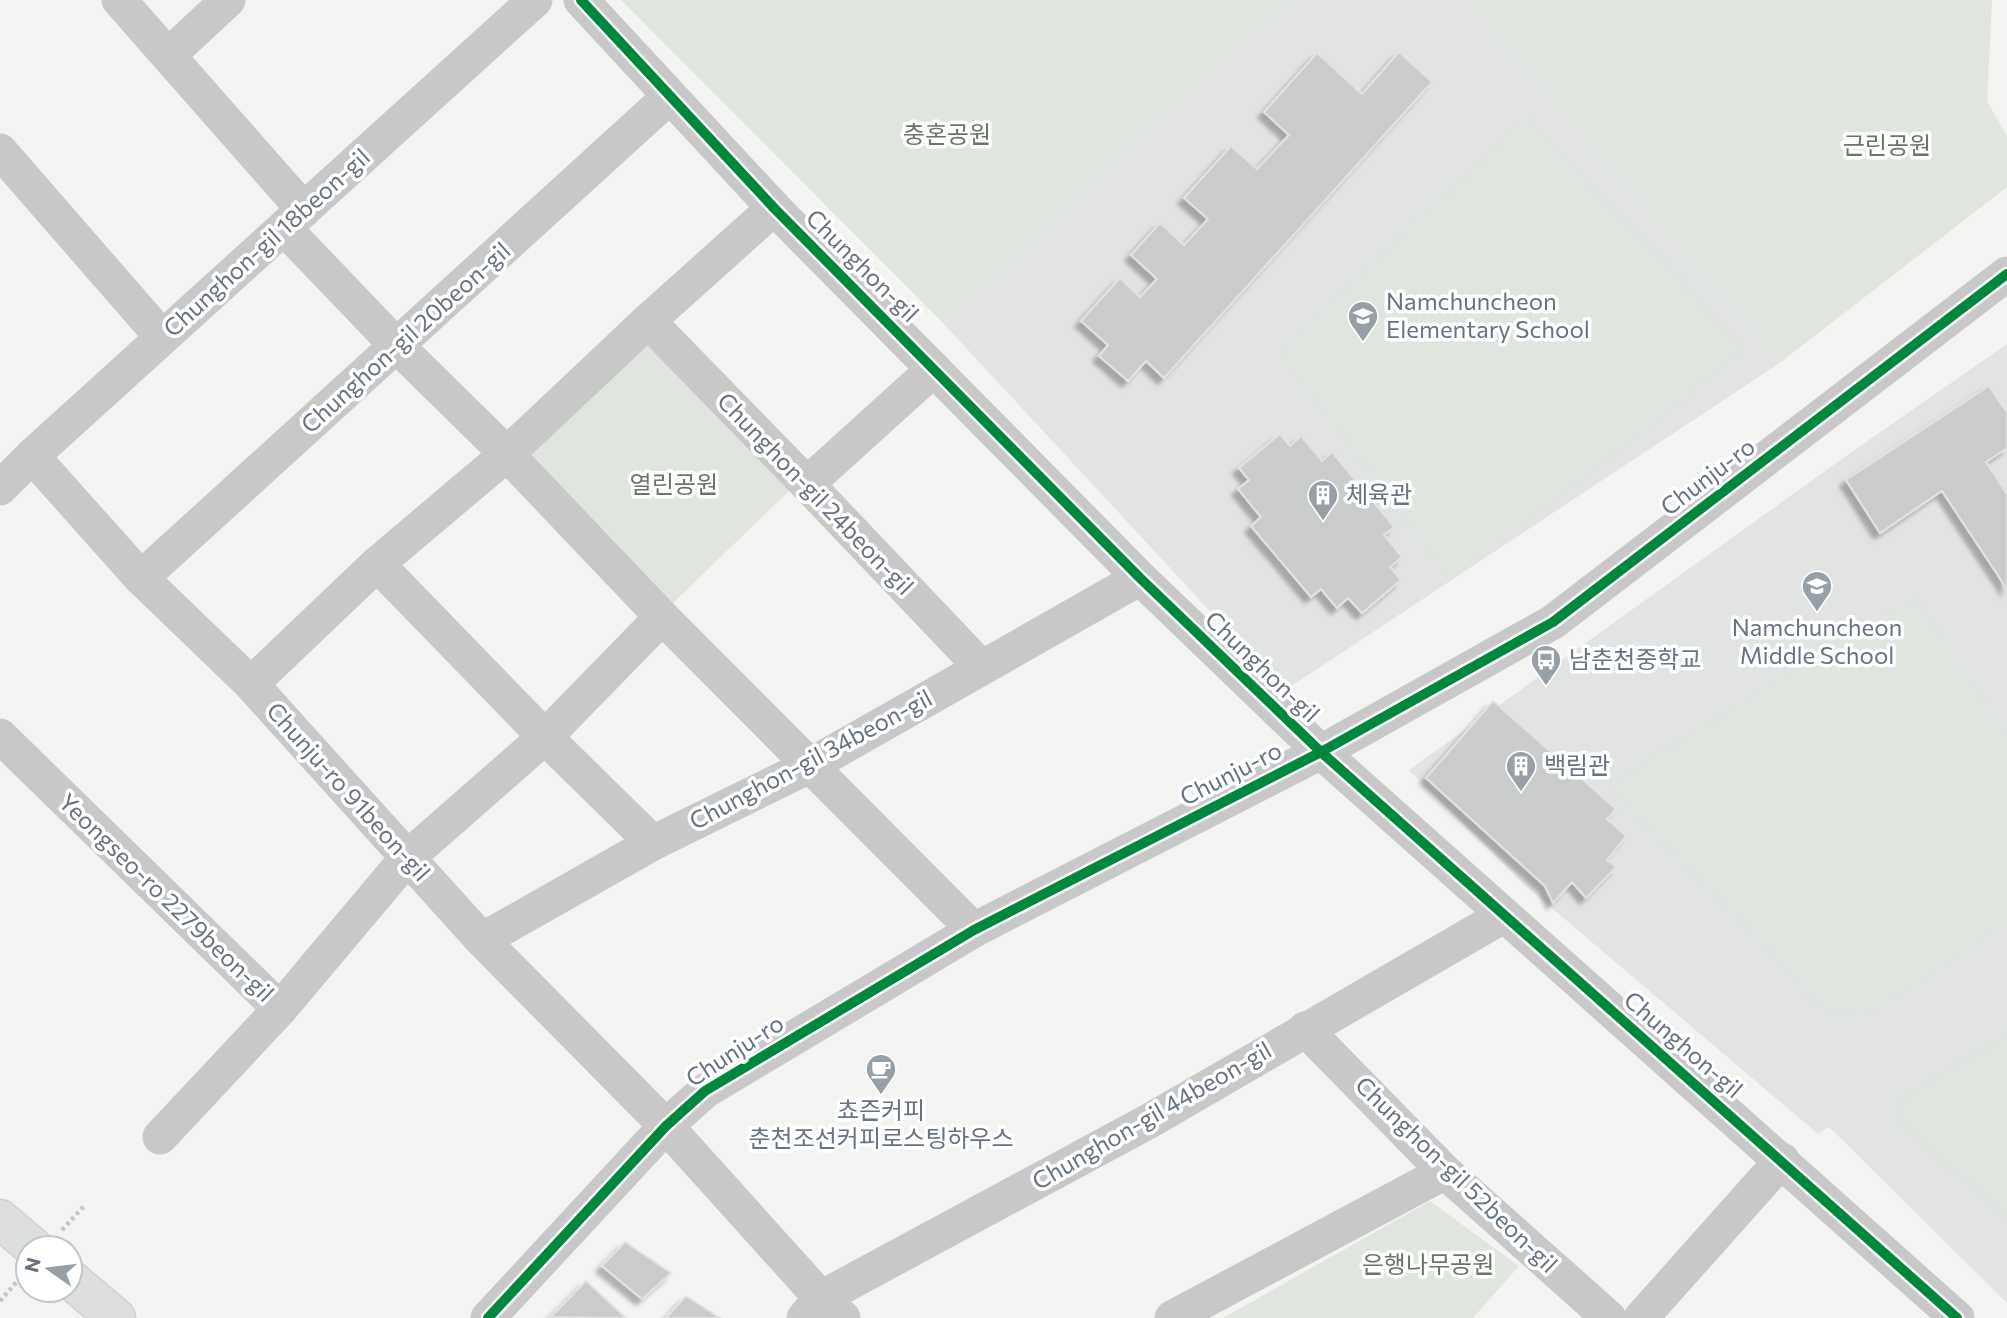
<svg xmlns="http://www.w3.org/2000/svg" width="2007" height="1318" viewBox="0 0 2007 1318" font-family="Commissioner,'Noto Sans KR',sans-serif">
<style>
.built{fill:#e2e3e3}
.green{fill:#e1e5e0}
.building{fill:#cacbcb;stroke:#e2e2e2;stroke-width:2;filter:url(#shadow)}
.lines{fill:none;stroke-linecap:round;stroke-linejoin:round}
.secondary-casing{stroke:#d0d1d1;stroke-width:41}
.path{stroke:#c5c6c6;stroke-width:4.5;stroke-dasharray:3.5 3.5;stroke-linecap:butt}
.street{stroke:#c8c8c9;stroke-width:35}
.secondary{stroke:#dddede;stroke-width:38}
.cycleway-casing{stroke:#fff;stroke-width:15}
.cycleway{stroke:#00873e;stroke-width:10}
.labels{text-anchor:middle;stroke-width:7;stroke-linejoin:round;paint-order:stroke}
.park-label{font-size:24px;fill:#687665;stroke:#fff}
.street-label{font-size:24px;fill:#67737e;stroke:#fff}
.poi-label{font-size:24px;fill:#67737e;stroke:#fff;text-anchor:start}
</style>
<defs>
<filter id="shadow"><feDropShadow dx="-6" dy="6" stdDeviation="2" flood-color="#0004"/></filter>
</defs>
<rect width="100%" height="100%" fill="#f3f3f2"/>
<g class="built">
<path d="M 1288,0 L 1469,0 L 1781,362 L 1284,691 L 944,324 Z"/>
<path d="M 2007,344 L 2007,1303 L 1829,1127 L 1818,1134 L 1527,887 L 1409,770 L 1846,456 Z"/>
</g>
<g class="green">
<path d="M 621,0 L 1288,0 L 944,324 Z"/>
<path d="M 1469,0 L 1992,0 L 1987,101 L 2007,136 L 2007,187 L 1781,362 Z"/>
<path d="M 1528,118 L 1746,350 L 1452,580 L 1279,352 Z"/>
<path d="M 642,337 L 792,488 L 673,603 L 525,447 Z"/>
<path d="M 1916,598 L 2007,734 L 2007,924 L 1865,1017 L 1826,1011 L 1609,785 Z"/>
<path d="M 2007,1035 L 2007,1217 L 1901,1124 L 1897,1102 Z"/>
<path d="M 1430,1201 L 1519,1266 L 1473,1318 L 1223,1318 Z"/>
</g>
<g class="building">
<path d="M 1399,52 L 1432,82 L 1164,378 L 1146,361 L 1128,381 L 1099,356 L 1108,345 L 1081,321 L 1120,278 L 1140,297 L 1157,279 L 1131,255 L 1160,223 L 1184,245 L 1208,219 L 1184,198 L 1231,146 L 1257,169 L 1289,135 L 1264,112 L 1317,53 L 1362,94 Z"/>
<path d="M 1989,386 L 2007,413 L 2007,448 L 1986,462 L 2007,494 L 2007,589 L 1942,491 L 1880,533 L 1846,480 Z"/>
<path d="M 1280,434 L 1290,446 L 1301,436 L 1322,461 L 1332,452 L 1394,527 L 1384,535 L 1402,557 L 1390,567 L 1401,580 L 1362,613 L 1348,598 L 1337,608 L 1321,589 L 1311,597 L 1251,526 L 1261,517 L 1238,489 L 1249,480 L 1239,468 Z"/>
<path d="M 1493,701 L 1616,809 L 1607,819 L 1626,836 L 1607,860 L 1616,867 L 1586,898 L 1572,882 L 1553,903 L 1545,886 L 1426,778 Z"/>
<path d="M 625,1242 L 671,1273 L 642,1299 L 602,1266 Z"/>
<path d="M 586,1281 L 626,1318 L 551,1317 Z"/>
<path d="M 686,1296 L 720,1318 L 666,1318 Z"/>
</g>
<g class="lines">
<g class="secondary-casing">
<g id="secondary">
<path d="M 0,1219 L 34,1248"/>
<path d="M 70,1279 L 116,1318"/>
</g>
</g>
<g class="path">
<path d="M 62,1230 L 85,1205"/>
<path d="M 0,1301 L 20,1278"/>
</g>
<g class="street">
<path d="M 119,0 L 304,210"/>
<path d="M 581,0 L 774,208 L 1140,578 L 1321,752 L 1957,1318"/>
<path d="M 169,55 L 228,0"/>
<path d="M 0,151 L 162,337"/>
<path d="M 284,228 L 397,346 L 507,454 L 662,617 L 974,930"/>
<path d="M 648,321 L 807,484 L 981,667"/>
<path d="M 32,456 L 141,578 L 251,684 L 482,940 L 666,1126 L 821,1298 L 843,1318"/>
<path d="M 807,484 L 934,369"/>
<path d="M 0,488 L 32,456 L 535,0"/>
<path d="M 377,564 L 545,737 L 653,843"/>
<path d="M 141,578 L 669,97"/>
<path d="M 251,684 L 377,564 L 507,454 L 648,321 L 774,208"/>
<path d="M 0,736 L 280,1009"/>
<path d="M 482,940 L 653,843 L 811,765 L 1140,578"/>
<path d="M 1305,1029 L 1445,1172 L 1609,1318"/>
<path d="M 160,1137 L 280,1009 L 407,858 L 545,737 L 662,617"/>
<path d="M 488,1318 L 666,1126 L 705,1091 L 974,930 L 1321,752 L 1553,622 L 2007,274"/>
<path d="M 804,1318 L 821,1298 L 1151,1120 L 1503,916"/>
<path d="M 1172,1318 L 1445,1172"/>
<path d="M 1641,1318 L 1782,1160"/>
</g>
<use href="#secondary" class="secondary"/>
<g class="cycleway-casing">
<g id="cycleway">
<path d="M 581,0 L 774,208 L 1140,578 L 1321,752 L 1957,1318"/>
<path d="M 488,1318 L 666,1126 L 705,1091 L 974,930 L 1321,752 L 1553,622 L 2007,274"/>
</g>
</g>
<use href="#cycleway" class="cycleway"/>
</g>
<defs>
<g id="school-pin" transform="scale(1.575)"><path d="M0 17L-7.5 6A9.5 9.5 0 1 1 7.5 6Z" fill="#98a0a7" stroke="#fff"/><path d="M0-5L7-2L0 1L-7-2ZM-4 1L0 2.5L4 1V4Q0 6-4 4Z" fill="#fff"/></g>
<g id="building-pin" transform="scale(1.575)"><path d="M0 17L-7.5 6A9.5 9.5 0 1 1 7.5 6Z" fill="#98a0a7" stroke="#fff"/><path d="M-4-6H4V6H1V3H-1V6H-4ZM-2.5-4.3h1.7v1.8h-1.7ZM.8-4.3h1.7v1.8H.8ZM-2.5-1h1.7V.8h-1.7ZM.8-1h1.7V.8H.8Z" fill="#fff"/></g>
<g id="bus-pin" transform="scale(1.575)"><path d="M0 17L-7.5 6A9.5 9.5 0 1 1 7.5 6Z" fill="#98a0a7" stroke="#fff"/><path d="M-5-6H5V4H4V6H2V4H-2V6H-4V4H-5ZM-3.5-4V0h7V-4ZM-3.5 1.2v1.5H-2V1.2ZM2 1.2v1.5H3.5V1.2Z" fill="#fff"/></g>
<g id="cafe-pin" transform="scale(1.575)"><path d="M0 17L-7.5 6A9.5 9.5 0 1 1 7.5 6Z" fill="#98a0a7" stroke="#fff"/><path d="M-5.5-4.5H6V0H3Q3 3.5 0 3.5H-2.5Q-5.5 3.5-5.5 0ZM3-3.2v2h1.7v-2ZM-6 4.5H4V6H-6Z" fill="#fff"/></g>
</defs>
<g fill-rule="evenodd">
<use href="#school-pin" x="1363" y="316"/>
<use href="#building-pin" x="1323" y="495"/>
<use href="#school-pin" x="1817" y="586"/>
<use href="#bus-pin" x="1546" y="660"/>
<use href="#building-pin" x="1521" y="766"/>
<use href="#cafe-pin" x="881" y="1069"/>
</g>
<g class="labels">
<g class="park-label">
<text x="947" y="143">충혼공원</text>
<text x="1887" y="154">근린공원</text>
<text x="674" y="493">열린공원</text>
<text x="1428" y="1273">은행나무공원</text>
</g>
<g class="street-label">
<text transform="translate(267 243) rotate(-42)" y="8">Chunghon-gil 18beon-gil</text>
<text transform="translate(862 266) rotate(45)" y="8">Chunghon-gil</text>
<text transform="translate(406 338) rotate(-42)" y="8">Chunghon-gil 20beon-gil</text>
<text transform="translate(1708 477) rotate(-37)" y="8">Chunju-ro</text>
<text transform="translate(815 494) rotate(46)" y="8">Chunghon-gil 24beon-gil</text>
<text transform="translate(1262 667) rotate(44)" y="8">Chunghon-gil</text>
<text transform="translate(811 760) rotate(-28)" y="8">Chunghon-gil 34beon-gil</text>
<text transform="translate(1231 774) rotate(-27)" y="8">Chunju-ro</text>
<text transform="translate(348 792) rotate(48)" y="8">Chunju-ro 91beon-gil</text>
<text transform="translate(166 898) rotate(44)" y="8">Yeongseo-ro 2279beon-gil</text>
<text transform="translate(1683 1045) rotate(41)" y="8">Chunghon-gil</text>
<text transform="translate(735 1051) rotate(-33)" y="8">Chunju-ro</text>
<text transform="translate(1152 1116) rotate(-30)" y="8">Chunghon-gil 44beon-gil</text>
<text transform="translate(1456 1175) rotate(44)" y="8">Chunghon-gil 52beon-gil</text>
</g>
<g class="poi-label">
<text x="1386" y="310">Namchuncheon<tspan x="1386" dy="28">Elementary School</tspan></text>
<text x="1346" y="503">체육관</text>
<text x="1817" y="636" text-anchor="middle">Namchuncheon<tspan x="1817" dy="28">Middle School</tspan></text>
<text x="1569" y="668">남춘천중학교</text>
<text x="1544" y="774">백림관</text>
<text x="881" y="1119" text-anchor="middle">쵸즌커피<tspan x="881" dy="28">춘천조선커피로스팅하우스</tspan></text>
</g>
</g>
<g transform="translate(49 1269) rotate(284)"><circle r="33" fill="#ffffff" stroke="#c2c7cb" stroke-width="2"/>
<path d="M0-5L12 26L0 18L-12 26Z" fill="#98a0a7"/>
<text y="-10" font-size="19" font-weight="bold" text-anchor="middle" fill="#67737e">N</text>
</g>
</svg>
